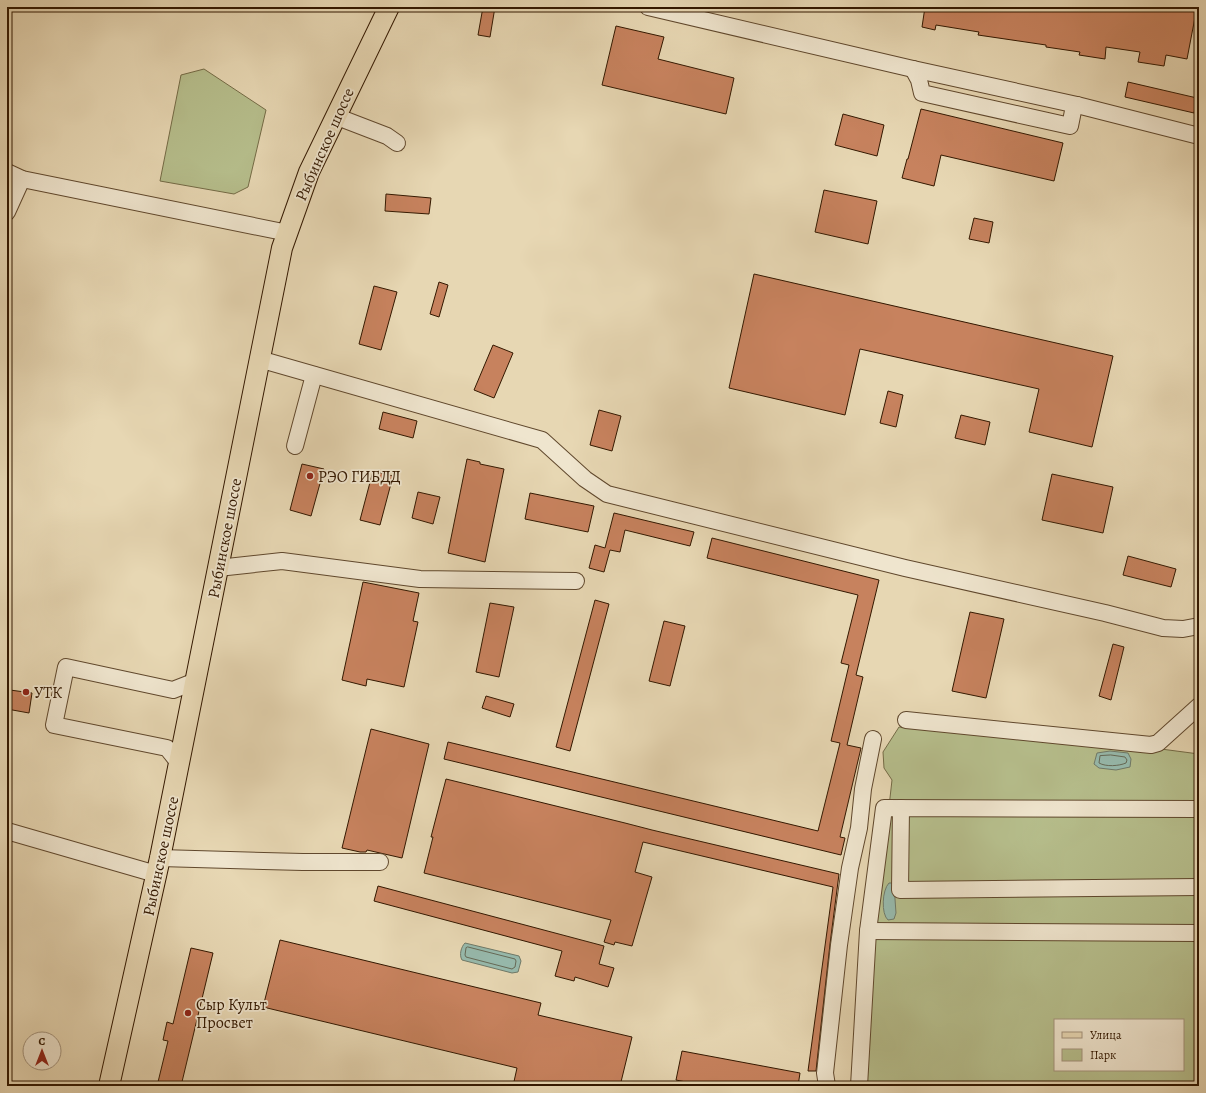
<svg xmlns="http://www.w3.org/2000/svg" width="1206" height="1093" viewBox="0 0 1206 1093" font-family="Alegreya,serif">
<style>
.green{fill:#b6be8c;stroke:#746b46;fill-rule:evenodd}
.water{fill:#97baad;stroke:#6f7968}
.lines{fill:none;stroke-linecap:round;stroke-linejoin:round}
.shore{stroke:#656956;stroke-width:1}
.building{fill:#c7825e;stroke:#331800}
.minor-casing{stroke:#60482d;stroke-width:18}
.major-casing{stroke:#331800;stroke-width:22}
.minor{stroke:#efe5ce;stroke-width:16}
.major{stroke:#e7d7b3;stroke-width:20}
.poi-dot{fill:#8f2418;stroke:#efe5ce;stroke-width:1.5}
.labels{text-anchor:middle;stroke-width:3.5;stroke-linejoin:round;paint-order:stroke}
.street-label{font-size:16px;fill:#331800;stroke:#efe5ce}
.poi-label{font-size:16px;fill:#331800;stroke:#efe5ce;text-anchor:start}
</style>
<rect width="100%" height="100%" fill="#e7d7b3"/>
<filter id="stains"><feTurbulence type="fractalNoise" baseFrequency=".005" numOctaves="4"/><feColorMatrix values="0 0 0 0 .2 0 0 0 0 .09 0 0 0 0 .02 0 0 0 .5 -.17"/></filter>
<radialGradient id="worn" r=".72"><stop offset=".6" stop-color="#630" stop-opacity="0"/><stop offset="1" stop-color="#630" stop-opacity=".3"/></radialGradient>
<g class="green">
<path d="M 204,69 L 266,110 L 248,187 L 234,194 L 160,181 L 181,75 Z"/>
<path d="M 899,727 L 1161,749 L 1199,754 L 1199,1086 L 864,1086 L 875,931 L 892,780 L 884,768 L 883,752 ZM 1055,1020 L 1183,1020 L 1183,1070 L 1055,1070 Z"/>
</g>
<g class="water">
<path d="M 1110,751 L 1128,753 L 1131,759 L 1130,767 L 1116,770 L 1099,768 L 1094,764 L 1097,753 Z"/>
<path d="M 889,883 L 892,883 L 894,885 L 896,913 L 894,919 L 888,920 C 881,914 882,890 889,883 Z"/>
<path d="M 465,943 L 519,956 L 521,961 L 518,972 L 512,973 L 462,960 C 459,955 461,947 465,943 Z"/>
</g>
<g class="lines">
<g class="shore">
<path d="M 1111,755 L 1125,757 L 1127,760 L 1126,763 C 1119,766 1106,767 1099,763 L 1100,756 Z"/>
<path d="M 468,947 L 515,959 L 516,961 L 515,967 L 512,969 L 466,957 L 465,955 L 466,948 Z"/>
</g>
</g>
<g class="building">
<path d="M 483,7 L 495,7 L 490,37 L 478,35 Z"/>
<path d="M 925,7 L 1197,7 L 1187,59 L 1166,55 L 1164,66 L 1138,62 L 1140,52 L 1106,47 L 1105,59 L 1079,55 L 1080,52 L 1046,47 L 1046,45 L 978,35 L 979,32 L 936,25 L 935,30 L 922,27 Z"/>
<path d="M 616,26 L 664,37 L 658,59 L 734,78 L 726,114 L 602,85 Z"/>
<path d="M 1128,82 L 1197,98 L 1194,113 L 1125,97 Z"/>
<path d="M 921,109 L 1063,143 L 1054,181 L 941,155 L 934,186 L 902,178 L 907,159 L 908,159 Z"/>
<path d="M 843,114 L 884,125 L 877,156 L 835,145 Z"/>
<path d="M 824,190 L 877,201 L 868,244 L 815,232 Z"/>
<path d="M 386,194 L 431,198 L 429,214 L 385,211 Z"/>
<path d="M 974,218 L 993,222 L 989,243 L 969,239 Z"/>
<path d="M 754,274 L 1113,356 L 1092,447 L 1029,432 L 1039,389 L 860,349 L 845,415 L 729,388 Z"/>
<path d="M 439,282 L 448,285 L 439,317 L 430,314 Z"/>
<path d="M 374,286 L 397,292 L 381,350 L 359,344 Z"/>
<path d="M 493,345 L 513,353 L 494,398 L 474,390 Z"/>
<path d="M 888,391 L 903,395 L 896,427 L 880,423 Z"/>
<path d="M 599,410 L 621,416 L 612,451 L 590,445 Z"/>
<path d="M 383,412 L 417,421 L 413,438 L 379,429 Z"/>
<path d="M 961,415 L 990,422 L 985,445 L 955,438 Z"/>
<path d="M 467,459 L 480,462 L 480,464 L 504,469 L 485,562 L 448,553 Z"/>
<path d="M 302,464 L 324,469 L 311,516 L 290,510 Z"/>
<path d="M 373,471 L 393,476 L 380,525 L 360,520 Z"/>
<path d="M 1052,474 L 1113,487 L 1103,533 L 1042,520 Z"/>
<path d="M 418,492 L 440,497 L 433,524 L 412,518 Z"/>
<path d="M 530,493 L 594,506 L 588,532 L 525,519 Z"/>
<path d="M 614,513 L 694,532 L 690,546 L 625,530 L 620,552 L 610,550 L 604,572 L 589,568 L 595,545 L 605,548 Z"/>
<path d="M 712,538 L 879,580 L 856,675 L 863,677 L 847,745 L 861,748 L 840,837 L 845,838 L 841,855 L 444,759 L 448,742 L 818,831 L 840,743 L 831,741 L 849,665 L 841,663 L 858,595 L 707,558 Z"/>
<path d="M 1128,556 L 1176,569 L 1171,587 L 1123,575 Z"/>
<path d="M 363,582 L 419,593 L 413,621 L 418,622 L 404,687 L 367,679 L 366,686 L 342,680 Z"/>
<path d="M 595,600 L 609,604 L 570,751 L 556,747 Z"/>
<path d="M 490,603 L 514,607 L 499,677 L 476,672 Z"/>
<path d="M 970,612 L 1004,619 L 986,698 L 952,691 Z"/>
<path d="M 664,621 L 685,626 L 670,686 L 649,681 Z"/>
<path d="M 1113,644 L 1124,647 L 1111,700 L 1099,696 Z"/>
<path d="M 10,690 L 32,693 L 29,713 L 7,709 Z"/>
<path d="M 486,696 L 514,704 L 510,717 L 482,708 Z"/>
<path d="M 371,729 L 429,744 L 402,858 L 367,850 L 366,852 L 360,852 L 342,848 Z"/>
<path d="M 446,779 L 625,823 L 652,830 L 839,874 L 830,944 L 816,1071 L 808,1071 L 833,887 L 643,842 L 635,872 L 652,877 L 632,946 L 615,942 L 614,945 L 604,942 L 611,920 L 424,873 L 433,837 L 431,837 Z"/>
<path d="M 378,886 L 604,946 L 599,964 L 614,968 L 608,987 L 575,977 L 574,981 L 555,976 L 562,951 L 374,901 Z"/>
<path d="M 280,940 L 541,1003 L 538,1015 L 632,1037 L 620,1086 L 513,1086 L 517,1068 L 263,1007 Z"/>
<path d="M 191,948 L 213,953 L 181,1086 L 174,1086 L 158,1082 L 168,1041 L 163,1040 L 167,1022 L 173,1024 Z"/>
<path d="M 682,1051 L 800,1073 L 798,1086 L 706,1086 L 676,1080 Z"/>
</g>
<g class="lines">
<g class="minor-casing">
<g id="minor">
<path d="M 648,7 L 913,69 L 1077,105 L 1199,136"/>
<path d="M 913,69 L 919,80 L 922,93 L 1070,126 L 1073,111 L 1077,105"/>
<path d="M 335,116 L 387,136 L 397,143"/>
<path d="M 7,172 L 22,179 L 288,233"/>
<path d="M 7,212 L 22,179"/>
<path d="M 259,359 L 542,440 L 585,479 L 607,494 L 905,568 L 1105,613 L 1163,628 L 1183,629 L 1199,626"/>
<path d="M 295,446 L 314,375"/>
<path d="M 218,568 L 282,561 L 420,579 L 576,581"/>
<path d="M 906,720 L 1151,745 L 1158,743 L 1199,706"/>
<path d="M 179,763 L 167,748 L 54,725 L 66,667 L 173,690 L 196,681"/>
<path d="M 901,808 L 900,890 L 1199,887"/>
<path d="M 7,831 L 156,874"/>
<path d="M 160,858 L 303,862 L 380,862"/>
<path d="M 868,931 L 1199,933"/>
<path d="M 827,1086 L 825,1073 L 839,945 L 850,868 L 859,828 L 863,789 L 873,739"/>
<path d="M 859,1086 L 868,931 L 884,808 L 1199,809"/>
</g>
</g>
<g class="major-casing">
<path id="major" d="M 109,1086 L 160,858 L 282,248 L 309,172 L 389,7"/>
</g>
<use href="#minor" class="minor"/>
<use href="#major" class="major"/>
</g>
<g class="poi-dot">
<circle cx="310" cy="476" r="4"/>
<circle cx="26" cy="692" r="4"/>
<circle cx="188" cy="1013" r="4"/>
</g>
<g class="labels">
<g class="street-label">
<text transform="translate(324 144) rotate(-66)" y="6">Рыбинское шоссе</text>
<text transform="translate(224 538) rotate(-79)" y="6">Рыбинское шоссе</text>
<text transform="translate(160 856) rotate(-78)" y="6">Рыбинское шоссе</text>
</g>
<g class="poi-label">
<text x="318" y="482">РЭО ГИБДД</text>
<text x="34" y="698">УТК</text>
<text x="196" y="1010">Сыр Культ<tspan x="196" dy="18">Просвет</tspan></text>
</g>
</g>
<rect width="1206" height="1093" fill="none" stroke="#e7d7b3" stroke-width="24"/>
<rect x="8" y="8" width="1190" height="1077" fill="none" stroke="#331800" stroke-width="2"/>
<rect x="12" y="12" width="1182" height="1069" fill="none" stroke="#331800"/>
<rect x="1054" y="1019" width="130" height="52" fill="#efe5ce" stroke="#a4937c"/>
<rect x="1062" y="1032" width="20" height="6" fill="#e7d7b3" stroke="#a4937c"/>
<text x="1090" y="1039" font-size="12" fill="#331800">Улица</text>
<rect x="1062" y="1049" width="20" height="12" fill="#b6be8c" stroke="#a4937c"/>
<text x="1090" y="1059" font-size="12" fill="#331800">Парк</text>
<g transform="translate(42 1051)"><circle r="19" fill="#efe5ce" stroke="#a4937c"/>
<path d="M0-3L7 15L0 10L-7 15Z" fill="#8f2418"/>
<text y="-6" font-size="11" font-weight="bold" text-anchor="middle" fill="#331800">С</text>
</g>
<rect width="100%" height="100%" filter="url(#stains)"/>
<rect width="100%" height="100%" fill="url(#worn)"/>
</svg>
